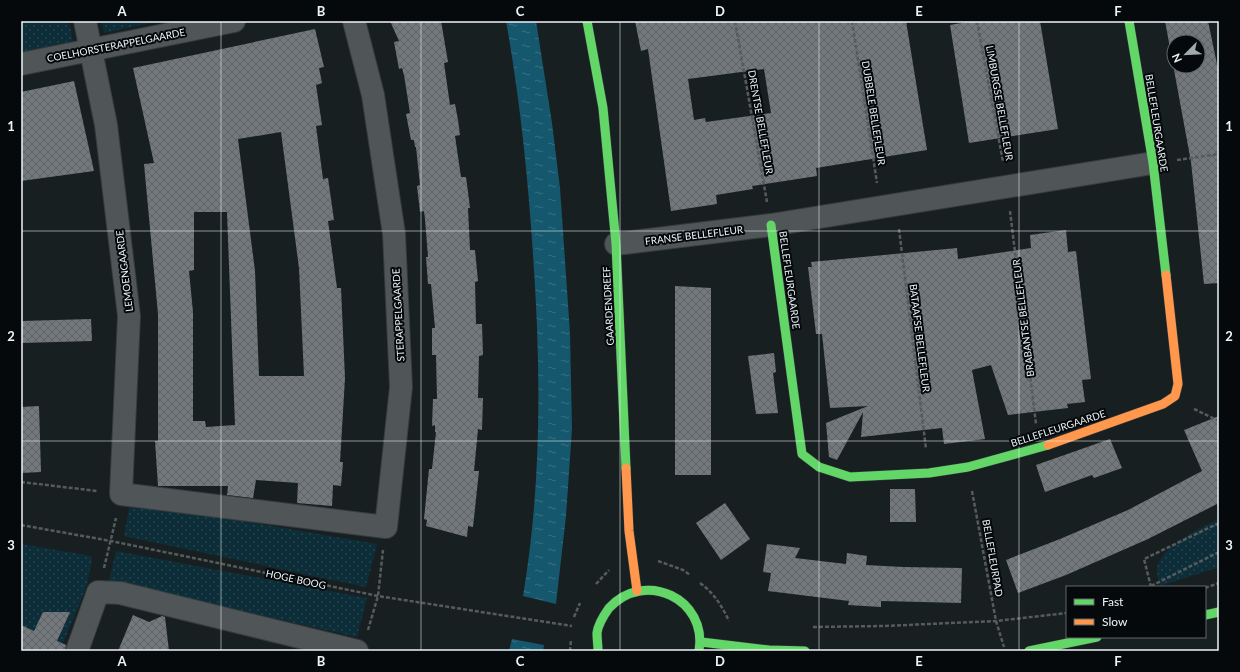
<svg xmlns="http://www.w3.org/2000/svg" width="1240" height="672" viewBox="0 0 1240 672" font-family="Lato,sans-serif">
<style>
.grass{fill:url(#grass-dots)}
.water{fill:url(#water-ripples)}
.building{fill:url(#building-cross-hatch);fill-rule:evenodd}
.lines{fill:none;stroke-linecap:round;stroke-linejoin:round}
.street-casing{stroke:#363c3d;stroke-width:24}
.fast-casing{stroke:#363c3d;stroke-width:10}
.slow-casing{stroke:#363c3d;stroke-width:10}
.path{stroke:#575b5d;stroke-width:2.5;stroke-dasharray:4 2;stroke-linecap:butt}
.street{stroke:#505557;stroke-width:22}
.fast{stroke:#63d668;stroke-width:9}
.slow{stroke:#ff974d;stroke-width:9}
.grid{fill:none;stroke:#edf5f9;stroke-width:1;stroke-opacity:0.55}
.labels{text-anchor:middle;stroke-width:4;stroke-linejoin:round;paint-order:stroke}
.street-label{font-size:10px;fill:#edf5f9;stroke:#05090b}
.neatline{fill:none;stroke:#edf5f9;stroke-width:1.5}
.grid-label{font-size:13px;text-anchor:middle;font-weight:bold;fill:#edf5f9}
</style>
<defs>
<pattern id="grass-dots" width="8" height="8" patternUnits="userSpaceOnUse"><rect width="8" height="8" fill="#0d2e39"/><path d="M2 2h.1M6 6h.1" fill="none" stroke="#25434d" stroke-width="1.8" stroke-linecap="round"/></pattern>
<pattern id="water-ripples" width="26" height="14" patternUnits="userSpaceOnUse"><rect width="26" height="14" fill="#15576d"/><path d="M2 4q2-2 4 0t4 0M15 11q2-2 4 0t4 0" fill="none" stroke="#377083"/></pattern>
<pattern id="building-cross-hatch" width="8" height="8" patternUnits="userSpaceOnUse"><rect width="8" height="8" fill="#72787b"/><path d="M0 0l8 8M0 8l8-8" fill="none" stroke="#5f6365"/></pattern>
</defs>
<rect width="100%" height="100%" fill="#181f21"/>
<g class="grass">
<path d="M 21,21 L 69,21 L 73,41 L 21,52 Z"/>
<path d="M 101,21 L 159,21 L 104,33 Z"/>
<path d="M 130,502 L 377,544 L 366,587 L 124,536 Z"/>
<path d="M 1219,518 L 1219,567 L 1160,586 C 1159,581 1157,575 1157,571 C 1157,547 1201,529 1219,518 Z"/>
<path d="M 21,544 L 91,556 L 92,559 L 87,585 L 60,651 L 21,651 Z"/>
<path d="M 116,551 L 367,598 L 357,637 L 109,581 Z"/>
</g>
<g class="water">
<path d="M 506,21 L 536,21 L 552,123 L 560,188 L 570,333 L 572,429 L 566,516 L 556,604 L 523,596 C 542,483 541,369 533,255 C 528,177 520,99 506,21 Z"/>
<path d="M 512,639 L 544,645 L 543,651 L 509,651 Z"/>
</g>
<g class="building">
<path d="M 390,21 L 441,21 L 448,62 L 444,63 L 450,105 L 455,104 L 458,120 L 460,135 L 455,136 L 461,177 L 466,177 L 468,192 L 470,208 L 468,208 L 470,250 L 475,250 L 478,281 L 475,282 L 476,324 L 482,324 L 483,355 L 479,356 L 478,398 L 483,398 L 482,430 L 478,429 L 474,471 L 479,471 L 473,527 L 468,526 L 467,537 L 426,526 L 427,520 L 424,519 L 429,469 L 432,469 L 436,432 L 435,432 L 435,425 L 432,426 L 433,399 L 437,399 L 436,355 L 432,355 L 432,328 L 435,328 L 431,284 L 428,284 L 427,270 L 426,257 L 428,257 L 425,219 L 424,211 L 420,212 L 417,186 L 420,185 L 416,147 L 415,147 L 414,140 L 411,140 L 406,114 L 410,113 L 404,75 L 402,68 L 399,69 L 394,42 L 399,41 Z"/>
<path d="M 635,21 L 906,21 L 927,150 L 816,168 L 817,176 L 752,186 L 753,189 L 716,195 L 717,204 L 671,211 L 648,49 L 641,51 ZM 764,69 L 771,113 L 706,122 L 705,118 L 694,120 L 688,79 Z"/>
<path d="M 972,21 L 1040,21 L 1058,129 L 969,143 L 950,25 Z"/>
<path d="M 1165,21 L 1208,21 L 1219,74 L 1219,283 L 1204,284 L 1191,162 ZM 1174,42 L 1198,42 L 1198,66 L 1174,66 Z"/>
<path d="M 315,29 L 324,67 L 319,68 L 322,83 L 316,85 L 322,125 L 316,126 L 323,179 L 328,178 L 334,220 L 328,221 L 337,288 L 341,288 L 345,378 L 340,462 L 343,462 L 341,486 L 333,485 L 332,506 L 297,503 L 298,483 L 256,480 L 253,498 L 227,495 L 228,486 L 158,486 L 155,441 L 158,441 L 158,314 L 144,164 L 154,163 L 133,68 ZM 281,132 L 299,268 L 304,376 L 259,376 L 255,271 L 238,139 ZM 194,212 L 227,212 L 235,425 L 206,427 L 205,421 L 193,421 L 193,312 L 189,271 L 194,270 Z"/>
<path d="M 74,81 L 94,171 L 21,181 L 21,92 Z"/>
<path d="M 1066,230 L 1068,252 L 1076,251 L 1086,337 L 1091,379 L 1082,380 L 1085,402 L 1067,404 L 1068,408 L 1008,415 L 991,365 L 972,370 L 985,439 L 944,444 L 942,428 L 861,437 L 863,412 L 837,460 L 829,457 L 826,423 L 868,406 L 830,408 L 822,334 L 816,334 L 808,267 L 812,267 L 811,262 L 957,248 L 958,259 L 1031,248 L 1030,235 Z"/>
<path d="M 675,286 L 711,288 L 711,475 L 675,475 Z"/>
<path d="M 91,319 L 92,341 L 21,343 L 21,321 Z"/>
<path d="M 774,353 L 776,372 L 773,373 L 778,413 L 756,414 L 748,356 Z"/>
<path d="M 39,406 L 41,472 L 21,473 L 21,407 Z"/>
<path d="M 1219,416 L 1219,509 L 1217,504 L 1148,539 L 1066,575 L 1018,593 L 1006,560 L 1060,539 L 1128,510 L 1202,471 L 1184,430 Z"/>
<path d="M 1110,439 L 1122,468 L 1094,478 L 1092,475 L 1045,492 L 1036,465 Z"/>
<path d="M 890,489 L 915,489 L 916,522 L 890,522 Z"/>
<path d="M 725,503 L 750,539 L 721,560 L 696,523 Z"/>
<path d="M 767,544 L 800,548 L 795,558 L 846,564 L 847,553 L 867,556 L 866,565 L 903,567 L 962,568 L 961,603 L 881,601 L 881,607 L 848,605 L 849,601 L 768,591 L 771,573 L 763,572 Z"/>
<path d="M 43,612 L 70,612 L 57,641 L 66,645 L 65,651 L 21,651 L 21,625 L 34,631 Z"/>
<path d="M 133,615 L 149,622 L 162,616 L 165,617 L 169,651 L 118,651 Z"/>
</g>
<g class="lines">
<g class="street-casing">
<g id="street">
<path d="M 85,21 L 106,125 L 129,316 L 121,494 L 386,527 L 401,387 L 394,234 L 373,95 L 354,21"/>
<path d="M 21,64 L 234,21"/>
<path d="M 616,244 L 771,225 L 1153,163"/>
<path d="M 77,651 L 98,592 L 120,593 L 357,651"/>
</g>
</g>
<g class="fast-casing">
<g id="fast">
<path d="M 587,21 L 603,108 L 616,244 L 626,468"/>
<path d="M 1129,21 L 1153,163 L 1166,275"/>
<path d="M 771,225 L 802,454 L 819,467 L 850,477 L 929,473 L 968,467 L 1048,445"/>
<path d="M 1205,615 L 1219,612"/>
<path d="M 701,642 L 769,650 L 805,651"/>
<path d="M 598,651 C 598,645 597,639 597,633 C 598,624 604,615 609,608 C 645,569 708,599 699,651"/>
<path d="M 1029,651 L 1097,637"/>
</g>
</g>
<g class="slow-casing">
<g id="slow">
<path d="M 1048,445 L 1163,404 L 1175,396 L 1178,384 L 1166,275"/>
<path d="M 626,468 L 629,531 L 637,591"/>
</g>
</g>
<g class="path">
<path d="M 735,21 L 767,202"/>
<path d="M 852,21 L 877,183"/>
<path d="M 977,21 L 1003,162"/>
<path d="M 1177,160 L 1219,154"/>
<path d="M 1010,211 L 1036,424"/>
<path d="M 899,229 L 926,449"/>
<path d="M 1194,409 L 1219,421"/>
<path d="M 21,482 L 97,491"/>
<path d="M 972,491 L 996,621 L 1004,647"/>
<path d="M 21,525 L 111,541 L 378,596 L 572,626"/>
<path d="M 658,561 L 683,570 L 690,575"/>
<path d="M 104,568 L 116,518"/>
<path d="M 700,583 C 714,593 722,606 729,621"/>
<path d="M 596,584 L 609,570"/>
<path d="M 1151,586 L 1219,552"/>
<path d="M 1151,587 L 1144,559 L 1219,523"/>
<path d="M 1205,588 L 1219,583"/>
<path d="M 574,617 L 580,603"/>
<path d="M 813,627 L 884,626 L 996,621 L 1067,613"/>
<path d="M 368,630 L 378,596 L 383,550"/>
<path d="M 570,651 L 571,640"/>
</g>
<use href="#street" class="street"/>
<use href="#fast" class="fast"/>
<use href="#slow" class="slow"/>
</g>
<path class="grid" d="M 221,21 L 221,651M 421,21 L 421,651M 620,21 L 620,651M 819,21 L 819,651M 1019,21 L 1019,651M 21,231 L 1219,231M 21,441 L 1219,441"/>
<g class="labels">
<g class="street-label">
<text transform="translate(116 45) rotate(-11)" y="4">COELHORSTERAPPELGAARDE</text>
<text transform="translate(1000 103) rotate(80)" y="4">LIMBURGSE BELLEFLEUR</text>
<text transform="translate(874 113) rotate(81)" y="4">DUBBELE BELLEFLEUR</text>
<text transform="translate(761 122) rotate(80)" y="4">DRENTSE BELLEFLEUR</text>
<text transform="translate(1157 123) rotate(81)" y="4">BELLEFLEURGAARDE</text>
<text transform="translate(694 235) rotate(-7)" y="4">FRANSE BELLEFLEUR</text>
<text transform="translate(124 271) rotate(-97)" y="4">LEMOENGAARDE</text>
<text transform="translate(790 280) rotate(82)" y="4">BELLEFLEURGAARDE</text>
<text transform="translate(608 306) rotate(-93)" y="4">GAARDENDREEF</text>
<text transform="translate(398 315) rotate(-93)" y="4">STERAPPELGAARDE</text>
<text transform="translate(1023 318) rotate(-97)" y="4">BRABANTSE BELLEFLEUR</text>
<text transform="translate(920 338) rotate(83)" y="4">BATAAFSE BELLEFLEUR</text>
<text transform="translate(1058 428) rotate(-18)" y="4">BELLEFLEURGAARDE</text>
<text transform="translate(993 558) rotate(80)" y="4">BELLEFLEURPAD</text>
<text transform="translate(296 579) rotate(12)" y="4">HOGE BOOG</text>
</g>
</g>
<rect width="1240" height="672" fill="none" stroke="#05090b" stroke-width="44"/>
<rect x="1066" y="586" width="140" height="52" fill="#05090b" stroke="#62676a"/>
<rect x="1074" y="599" width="20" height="6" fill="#63d668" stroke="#62676a"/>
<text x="1102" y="606" font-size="12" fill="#edf5f9">Fast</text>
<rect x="1074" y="619" width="20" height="6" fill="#ff974d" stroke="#62676a"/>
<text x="1102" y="626" font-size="12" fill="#edf5f9">Slow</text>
<g transform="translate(1186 54) rotate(246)"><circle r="19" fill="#05090b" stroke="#62676a"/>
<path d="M0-3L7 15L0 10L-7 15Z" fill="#a2aaad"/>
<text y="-6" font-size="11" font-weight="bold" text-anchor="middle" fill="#edf5f9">N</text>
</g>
<rect x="22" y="22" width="1196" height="628" class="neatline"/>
<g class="grid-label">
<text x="122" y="16">A</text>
<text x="321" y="16">B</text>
<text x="520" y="16">C</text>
<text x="720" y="16">D</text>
<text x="919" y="16">E</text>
<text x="1118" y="16">F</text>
<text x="11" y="131">1</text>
<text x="1229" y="131">1</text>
<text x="11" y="341">2</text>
<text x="1229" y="341">2</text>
<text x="11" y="550">3</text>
<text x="1229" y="550">3</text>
<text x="122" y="666">A</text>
<text x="321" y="666">B</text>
<text x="520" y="666">C</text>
<text x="720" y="666">D</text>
<text x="919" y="666">E</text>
<text x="1118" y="666">F</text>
</g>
</svg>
